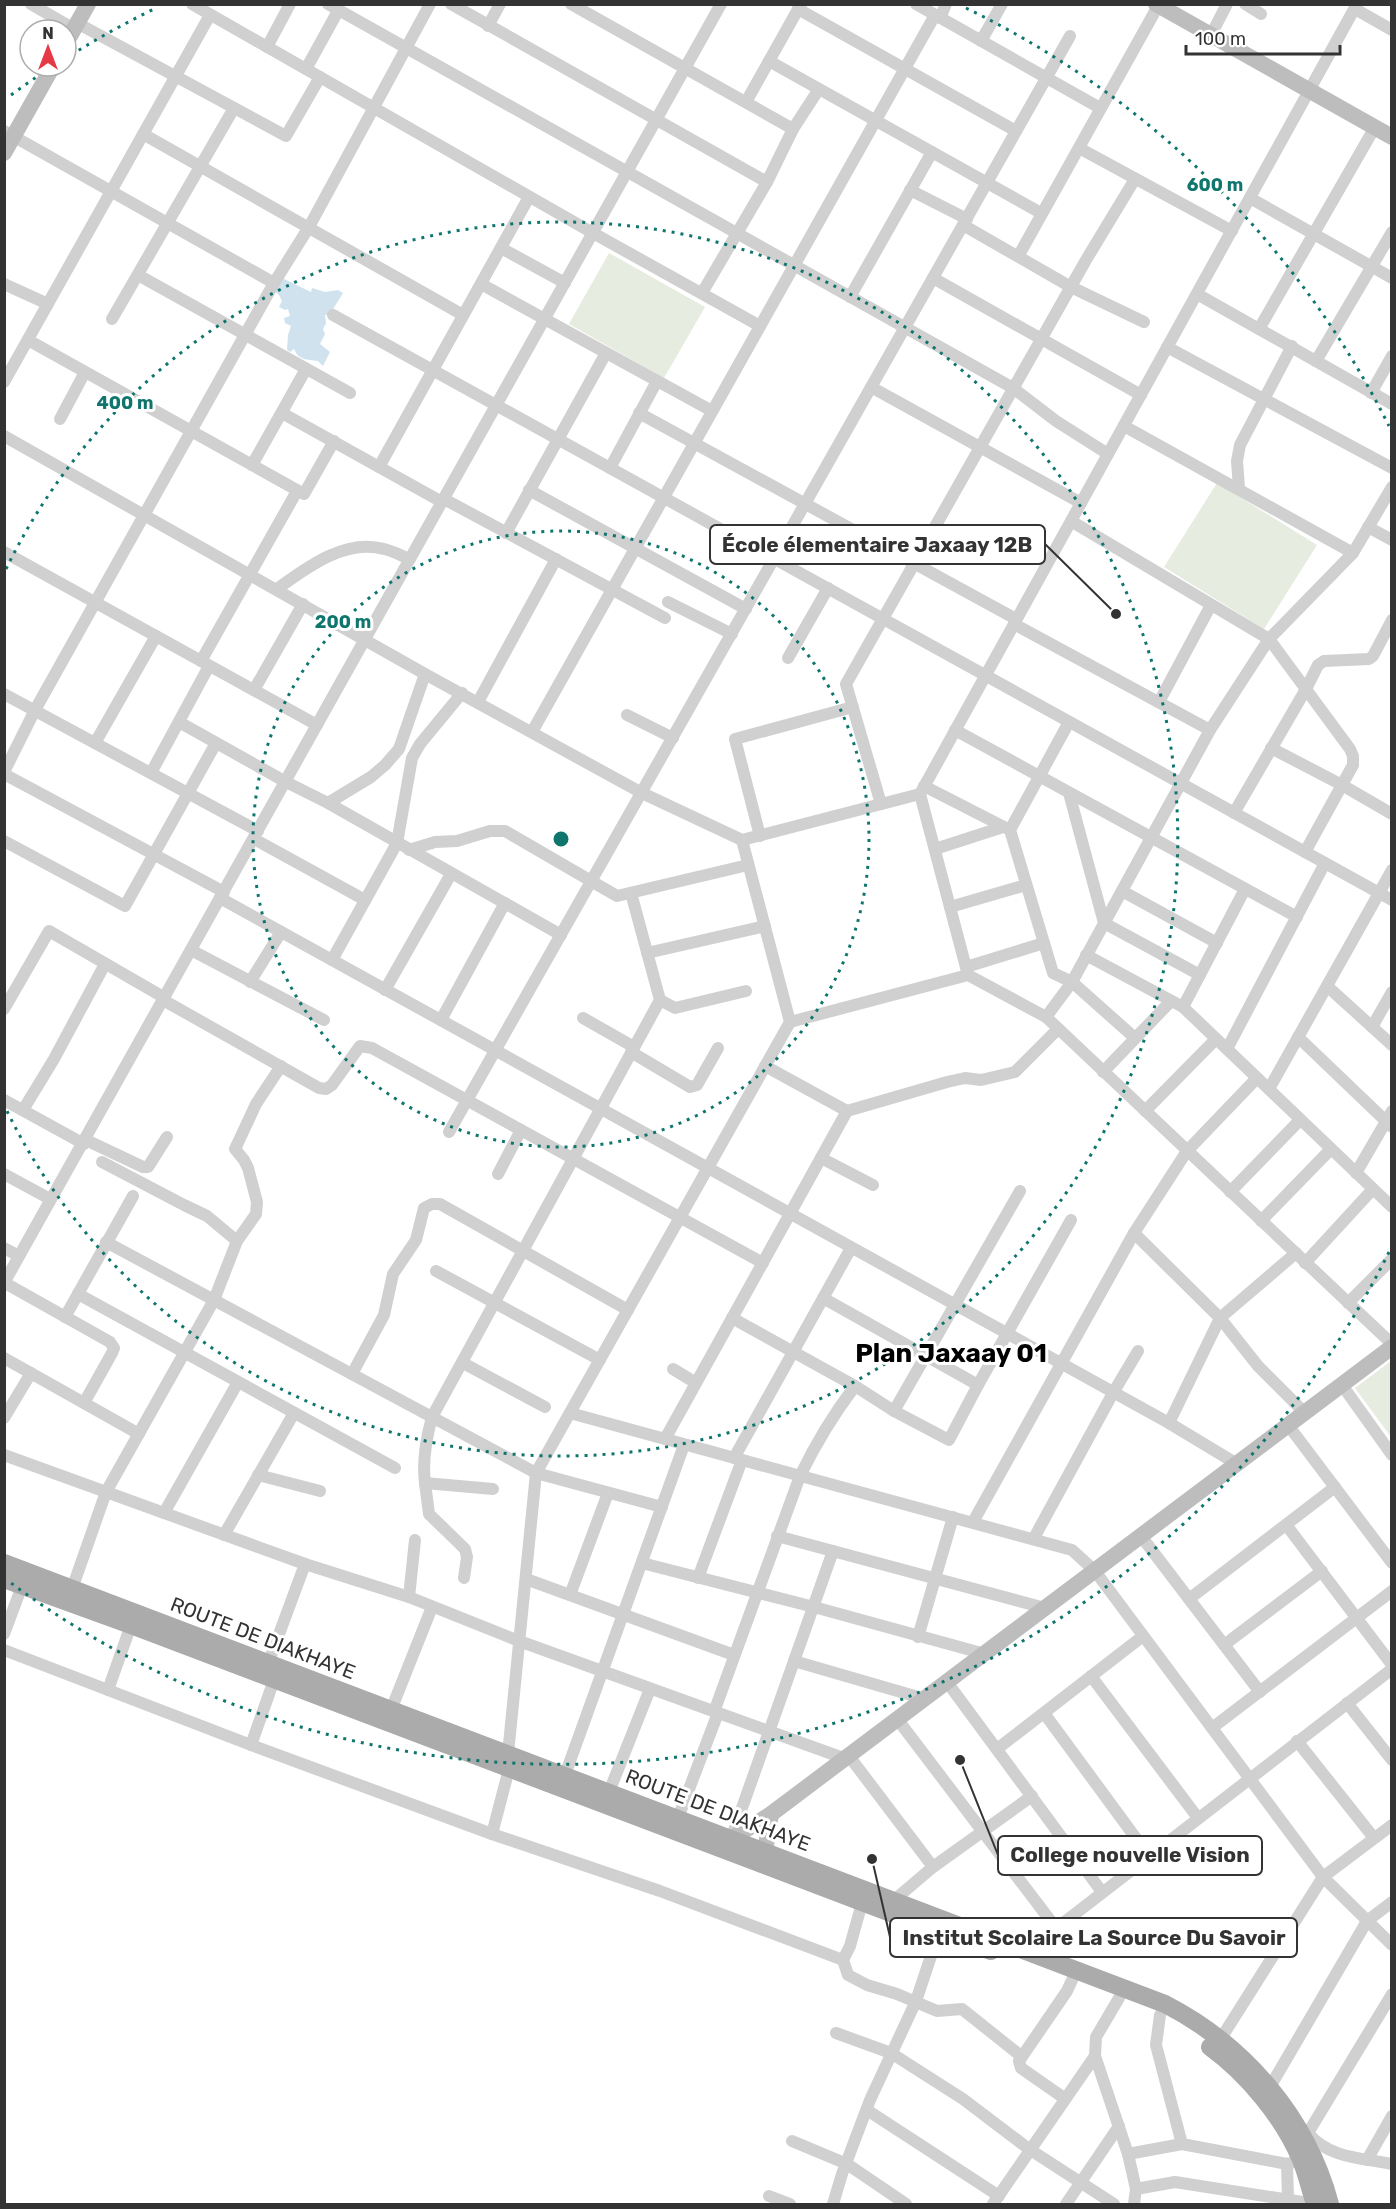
<svg xmlns="http://www.w3.org/2000/svg" width="1396" height="2209" viewBox="0 0 1396 2209" font-family="Rubik,sans-serif">
<style>
.green{fill:#e6ecdf}
.water{fill:#cfe2ee}
.lines{fill:none;stroke-linecap:round;stroke-linejoin:round}
.street{stroke:#d0d0d0;stroke-width:12}
.secondary{stroke:#bdbdbd;stroke-width:16}
.primary{stroke:#ababab;stroke-width:18}
.ring{fill:none;stroke:#0f766e;stroke-width:3;stroke-dasharray:3 6}
.labels{text-anchor:middle;stroke-width:6;stroke-linejoin:round;paint-order:stroke}
.street-label{font-size:20px;fill:#333;stroke:#fff}
.district-label{font-size:26px;font-weight:bold;fill:#000;stroke:#fff}
.centre{fill:#0f766e;stroke:#fff;stroke-width:3}
.ring-label{font-size:18px;text-anchor:middle;font-weight:bold;fill:#0f766e;stroke:#fff;stroke-width:6;stroke-linejoin:round;paint-order:stroke}
.leader{fill:none;stroke:#333;stroke-width:2}
.callout-dot{fill:#333;stroke:#fff;stroke-width:2}
.callout{fill:#fff;stroke:#333;stroke-width:2}
.callout-label{font-size:21px;text-anchor:middle;font-weight:bold;fill:#333}
</style>
<rect width="100%" height="100%" fill="#fff"/>
<g class="green">
<path d="M 609,253 L 705,307 L 664,378 L 569,324 Z"/>
<path d="M 1217,483 L 1317,545 L 1264,629 L 1164,567 Z"/>
<path d="M 1391,1361 L 1391,1437 L 1355,1388 Z"/>
</g>
<path class="water" d="M 280,277 L 311,292 L 312,288 L 325,292 L 338,290 L 343,293 L 330,314 L 325,315 L 326,323 L 323,329 L 325,334 L 320,344 L 330,352 L 323,366 L 318,361 C 307,359 299,361 294,349 L 290,352 L 287,350 L 288,335 L 291,326 L 285,323 L 284,318 L 290,316 L 288,309 L 285,310 L 279,307 L 282,301 L 279,295 L 274,291 Z"/>
<g class="lines">
<g class="street">
<path d="M 31,4 L 74,29"/>
<path d="M 192,4 L 593,233 L 760,326"/>
<path d="M 328,4 L 1013,388 L 1056,421 L 1108,454"/>
<path d="M 451,4 L 767,182"/>
<path d="M 571,4 L 793,129"/>
<path d="M 916,4 L 1100,108"/>
<path d="M 1245,4 L 1261,14"/>
<path d="M 798,9 L 1016,131"/>
<path d="M 1355,9 L 1392,30"/>
<path d="M 940,18 L 946,4"/>
<path d="M 77,23 L 286,136 L 320,77"/>
<path d="M 488,26 L 500,4"/>
<path d="M 1211,35 L 1227,4"/>
<path d="M 981,41 L 1002,4"/>
<path d="M 267,47 L 290,4"/>
<path d="M 769,61 L 1041,213"/>
<path d="M 306,69 L 338,11"/>
<path d="M 746,102 L 801,4"/>
<path d="M 4,131 L 274,283"/>
<path d="M 143,134 L 463,315"/>
<path d="M 1079,148 L 1232,231"/>
<path d="M 910,190 L 967,219"/>
<path d="M 1250,198 L 1392,278"/>
<path d="M 963,225 L 1071,287 L 1144,322"/>
<path d="M 501,248 L 565,283"/>
<path d="M 1019,255 L 1158,6"/>
<path d="M 138,275 L 350,393"/>
<path d="M 933,278 L 1141,395"/>
<path d="M 4,284 L 48,304"/>
<path d="M 481,284 L 712,411"/>
<path d="M 702,293 L 767,182 L 793,129 L 819,89"/>
<path d="M 1197,294 L 1392,404"/>
<path d="M 850,297 L 932,152"/>
<path d="M 333,315 L 1392,900"/>
<path d="M 112,319 L 234,108"/>
<path d="M 1259,329 L 1375,127"/>
<path d="M 28,340 L 304,494 L 334,441"/>
<path d="M 1167,347 L 1392,468"/>
<path d="M 1316,361 L 1392,232"/>
<path d="M 4,382 L 210,15"/>
<path d="M 871,387 L 1081,503"/>
<path d="M 1371,393 L 1392,356"/>
<path d="M 282,413 L 442,502"/>
<path d="M 639,413 L 1016,619"/>
<path d="M 60,419 L 85,372"/>
<path d="M 1124,426 L 1353,553"/>
<path d="M 4,436 L 425,674 L 642,793 L 742,840 L 920,794"/>
<path d="M 252,465 L 306,369"/>
<path d="M 379,467 L 529,197"/>
<path d="M 610,468 L 657,381"/>
<path d="M 1239,488 L 1237,461 L 1240,445 L 1292,346"/>
<path d="M 529,490 L 746,609"/>
<path d="M 444,499 L 665,618"/>
<path d="M 1071,521 L 1269,639 L 1350,749 L 1353,756 L 1353,765 L 1305,852"/>
<path d="M 1368,527 L 1392,540"/>
<path d="M 506,533 L 606,353"/>
<path d="M 4,552 L 317,725"/>
<path d="M 277,589 C 306,568 345,538 384,549 C 393,551 402,556 410,559"/>
<path d="M 668,602 L 732,634"/>
<path d="M 1014,624 L 1210,730"/>
<path d="M 788,658 L 828,588"/>
<path d="M 201,661 L 297,491"/>
<path d="M 254,690 L 303,604"/>
<path d="M 4,694 L 258,831"/>
<path d="M 478,702 L 556,559"/>
<path d="M 1159,702 L 1211,605"/>
<path d="M 627,715 L 673,738"/>
<path d="M 179,722 L 286,782 L 328,803 L 561,935"/>
<path d="M 1069,722 L 1010,830 L 1053,973 L 1072,982 L 1135,1038"/>
<path d="M 955,730 L 1297,917"/>
<path d="M 532,732 L 935,15"/>
<path d="M 95,743 L 156,636"/>
<path d="M 1271,748 L 1342,785 L 1392,814"/>
<path d="M 4,772 L 35,710 L 274,283 L 309,227 L 430,4"/>
<path d="M 151,773 L 209,666"/>
<path d="M 4,774 L 224,892"/>
<path d="M 924,786 L 1010,830"/>
<path d="M 1069,793 L 1104,923 L 1200,975"/>
<path d="M 328,803 L 371,777 L 385,765 L 399,749 L 425,674"/>
<path d="M 881,804 L 846,684 L 1086,260 L 1135,179"/>
<path d="M 1234,813 L 1306,689 L 1318,665 L 1324,661 L 1369,659 L 1373,656 L 1392,620"/>
<path d="M 760,836 L 735,739 L 853,707"/>
<path d="M 254,839 L 365,900"/>
<path d="M 4,841 L 125,906 L 216,743"/>
<path d="M 935,849 L 1003,827"/>
<path d="M 409,850 L 435,842 L 457,841 L 490,831 L 505,831 L 617,896 L 748,865"/>
<path d="M 1122,891 L 1217,943"/>
<path d="M 220,898 L 1169,1423 L 1237,1464"/>
<path d="M 950,907 L 1026,885"/>
<path d="M 191,950 L 324,1020"/>
<path d="M 647,953 L 765,926"/>
<path d="M 1086,955 L 1183,1007 L 1392,1207"/>
<path d="M 332,960 L 397,843 L 412,758 L 420,744 L 462,693"/>
<path d="M 966,967 L 1044,943"/>
<path d="M 968,975 L 920,794 L 1357,4"/>
<path d="M 250,982 L 281,932"/>
<path d="M 1327,986 L 1392,1045"/>
<path d="M 385,990 L 451,874"/>
<path d="M 163,1000 L 319,1088 L 326,1089 L 332,1085 L 360,1046 L 372,1048 L 763,1263"/>
<path d="M 660,1000 L 675,1008 L 746,991"/>
<path d="M 1183,1007 L 1245,889"/>
<path d="M 4,1009 L 49,931 L 165,998"/>
<path d="M 1046,1017 L 1072,982 L 1210,730 L 1269,639 L 1353,553 L 1392,487"/>
<path d="M 583,1018 L 634,1047"/>
<path d="M 441,1020 L 505,903"/>
<path d="M 790,1022 L 968,975 L 1046,1017 L 1392,1344"/>
<path d="M 1372,1027 L 1392,992"/>
<path d="M 1298,1037 L 1392,1127"/>
<path d="M 1227,1049 L 1325,863"/>
<path d="M 631,1052 L 690,1087 L 697,1085 L 718,1048"/>
<path d="M 765,1066 L 847,1111 L 947,1082 L 965,1078 L 981,1080 L 1015,1072 L 1058,1029"/>
<path d="M 1103,1072 L 1171,1001"/>
<path d="M 1269,1089 L 1392,870"/>
<path d="M 4,1100 L 84,1144"/>
<path d="M 23,1110 L 54,1059 L 105,964"/>
<path d="M 1145,1111 L 1216,1039"/>
<path d="M 449,1132 L 1070,36"/>
<path d="M 86,1140 L 143,1167 L 148,1167 L 167,1137"/>
<path d="M 821,1158 L 873,1185"/>
<path d="M 102,1162 L 184,1205 L 207,1216 L 237,1241"/>
<path d="M 1356,1173 L 1392,1111"/>
<path d="M 4,1174 L 50,1199"/>
<path d="M 498,1174 L 521,1130"/>
<path d="M 1230,1192 L 1300,1120"/>
<path d="M 1261,1221 L 1331,1149"/>
<path d="M 1134,1233 L 1220,1318 L 1258,1366 L 1305,1413"/>
<path d="M 106,1242 L 536,1473 L 662,1507"/>
<path d="M 4,1248 L 19,1256"/>
<path d="M 1305,1263 L 1373,1189"/>
<path d="M 436,1271 L 600,1360"/>
<path d="M 4,1283 L 721,4"/>
<path d="M 5,1283 L 110,1342 L 114,1348 L 112,1353 L 84,1403"/>
<path d="M 78,1294 L 395,1468"/>
<path d="M 823,1298 L 978,1385"/>
<path d="M 1348,1303 L 1392,1259"/>
<path d="M 65,1317 L 133,1196"/>
<path d="M 732,1318 L 855,1386 L 894,1411 L 949,1440 L 978,1385 L 1071,1220"/>
<path d="M 4,1358 L 139,1434"/>
<path d="M 463,1363 L 545,1407"/>
<path d="M 673,1369 L 696,1383"/>
<path d="M 352,1374 L 384,1315 L 393,1274 L 416,1240 L 424,1208 L 432,1204 L 440,1204 L 628,1310"/>
<path d="M 1342,1385 L 1392,1455"/>
<path d="M 894,1411 L 1020,1191"/>
<path d="M 570,1413 L 1072,1550 L 1095,1571 L 1323,1877 L 1392,1945"/>
<path d="M 4,1418 L 31,1373"/>
<path d="M 1169,1423 L 1220,1318 L 1296,1253"/>
<path d="M 1288,1425 L 1392,1563"/>
<path d="M 665,1439 L 847,1111"/>
<path d="M 4,1455 L 305,1564 L 409,1597 L 519,1641 L 846,1759"/>
<path d="M 734,1458 L 851,1248"/>
<path d="M 258,1475 L 320,1491"/>
<path d="M 425,1483 L 429,1514 L 465,1549 L 467,1557 L 464,1578"/>
<path d="M 493,1489 L 425,1483 C 422,1460 426,1439 432,1417 L 660,1000 L 631,893"/>
<path d="M 164,1513 L 238,1382"/>
<path d="M 973,1522 L 1134,1233 L 1187,1151 L 1257,1078"/>
<path d="M 1287,1526 L 1392,1665"/>
<path d="M 224,1535 L 294,1413"/>
<path d="M 777,1536 L 1045,1608"/>
<path d="M 1141,1536 L 1260,1692"/>
<path d="M 1034,1538 L 1113,1393 L 1138,1351"/>
<path d="M 642,1563 L 814,1607 L 985,1654"/>
<path d="M 698,1578 L 742,1460"/>
<path d="M 526,1579 L 734,1655"/>
<path d="M 72,1589 L 106,1492 L 214,1300 L 237,1241 L 256,1214 L 257,1202 L 248,1168 L 244,1160 L 235,1149 L 256,1104 L 281,1066"/>
<path d="M 570,1595 L 608,1493"/>
<path d="M 409,1597 L 415,1540"/>
<path d="M 1189,1599 L 1335,1487"/>
<path d="M 4,1634 L 22,1586"/>
<path d="M 918,1637 L 953,1517"/>
<path d="M 1224,1645 L 1322,1571"/>
<path d="M 4,1650 L 251,1745 L 492,1834 L 660,1891 L 843,1960"/>
<path d="M 794,1661 L 925,1699"/>
<path d="M 268,1664 L 305,1564"/>
<path d="M 1091,1676 L 1198,1818"/>
<path d="M 947,1682 L 1102,1892"/>
<path d="M 108,1690 L 131,1625"/>
<path d="M 1347,1703 L 1392,1760"/>
<path d="M 391,1710 L 432,1607"/>
<path d="M 714,1712 L 800,1476 C 816,1443 833,1415 855,1386"/>
<path d="M 1044,1713 L 1149,1856"/>
<path d="M 898,1720 L 1056,1928"/>
<path d="M 1212,1728 L 1392,1591"/>
<path d="M 1297,1741 L 1374,1838"/>
<path d="M 251,1745 L 274,1680"/>
<path d="M 997,1749 L 1143,1636"/>
<path d="M 508,1754 L 536,1473 L 790,1022 L 742,840"/>
<path d="M 849,1756 L 933,1867"/>
<path d="M 565,1775 L 684,1445"/>
<path d="M 609,1792 L 650,1689"/>
<path d="M 678,1818 L 718,1713"/>
<path d="M 492,1834 L 509,1769"/>
<path d="M 731,1839 L 833,1551"/>
<path d="M 893,1901 L 933,1867 L 1032,1796"/>
<path d="M 862,1903 L 850,1946 L 843,1960 L 848,1975 L 867,1985 L 897,1994 L 937,2011 L 962,2009 L 1021,2056"/>
<path d="M 1027,1951 L 1392,1669"/>
<path d="M 1119,1998 L 1096,2037 L 1095,2056 L 1128,2154 L 1136,2189 L 1134,2204"/>
<path d="M 1160,2015 L 1156,2045 L 1182,2144"/>
<path d="M 836,2033 L 891,2053 L 963,2099 L 1029,2149 L 1114,2204"/>
<path d="M 1220,2040 L 1323,1877 L 1392,1825"/>
<path d="M 1270,2087 L 1367,1921 L 1392,1902"/>
<path d="M 1064,2098 L 1021,2068 L 1019,2061 L 1067,1991 L 1072,1980"/>
<path d="M 867,2110 L 999,2196"/>
<path d="M 1308,2133 C 1328,2158 1362,2158 1392,2164"/>
<path d="M 1303,2136 L 1308,2133 L 1392,1994"/>
<path d="M 792,2141 L 847,2164 L 906,2204"/>
<path d="M 1128,2154 L 1182,2144 L 1287,2164 L 1301,2160"/>
<path d="M 1367,2160 L 1392,2116"/>
<path d="M 1287,2164 L 1288,2199"/>
<path d="M 1136,2189 L 1175,2182 L 1315,2204"/>
<path d="M 769,2196 L 790,2204"/>
<path d="M 833,2204 L 842,2174 L 870,2100 L 916,2001 L 939,1932"/>
<path d="M 993,2204 L 1095,2056"/>
<path d="M 1066,2204 L 1119,2126"/>
</g>
<g class="secondary">
<path d="M 1156,4 L 1392,137"/>
<path d="M 66,43 L 88,4"/>
<path d="M 4,153 L 53,66"/>
<path d="M 726,1847 L 731,1839 L 771,1814 L 1392,1347"/>
<path d="M 760,1863 L 765,1852 L 771,1814"/>
</g>
<g class="primary">
<path d="M 4,1563 L 1165,2004 C 1245,2045 1307,2118 1330,2204"/>
<path d="M 4,1579 L 131,1625 L 991,1951"/>
<path d="M 1210,2047 C 1247,2074 1283,2117 1301,2160 C 1307,2174 1310,2190 1315,2204"/>
</g>
</g>
<g class="ring">
<circle cx="561" cy="839" r="308"/>
<path d="M6 569A617 617 0 1 1 6 1109"/>
<path d="M1389 1252A925 925 0 0 1 11 1583M11 95A925 925 0 0 1 50 68M71 55A925 925 0 0 1 156 8M966 8A925 925 0 0 1 1389 426"/>
</g>
<g class="labels">
<g class="street-label">
<text transform="translate(263 1638) rotate(21)" y="7">ROUTE DE DIAKHAYE</text>
<text transform="translate(718 1810) rotate(21)" y="7">ROUTE DE DIAKHAYE</text>
</g>
<g class="district-label">
<text x="951" y="1362">Plan Jaxaay 01</text>
</g>
</g>
<circle cx="561" cy="839" r="9" class="centre"/>
<g class="ring-label">
<text x="1215" y="191">600 m</text>
<text x="125" y="409">400 m</text>
<text x="343" y="628">200 m</text>
</g>
<path class="leader" d="M1116 614L1045 544M960 1760L998 1855M872 1859L890 1937"/>
<g class="callout-dot">
<circle cx="1116" cy="614" r="6"/>
<circle cx="960" cy="1760" r="6"/>
<circle cx="872" cy="1859" r="6"/>
</g>
<g class="callout">
<rect x="710" y="525" width="335" height="39" rx="6"/>
<rect x="998" y="1836" width="264" height="39" rx="6"/>
<rect x="890" y="1918" width="407" height="39" rx="6"/>
</g>
<g class="callout-label">
<text x="877" y="552">École élementaire Jaxaay 12B</text>
<text x="1130" y="1862">College nouvelle Vision</text>
<text x="1094" y="1945">Institut Scolaire La Source Du Savoir</text>
</g>
<rect width="1396" height="2209" fill="none" stroke="#333333" stroke-width="12"/>
<g transform="translate(48 48)"><circle r="28" fill="#ffffff" stroke="#adadad" stroke-width="1.5"/>
<path d="M0-4.5L10 22L0 15L-10 22Z" fill="#e63946"/>
<text y="-9" font-size="16" font-weight="bold" text-anchor="middle" fill="#333333">N</text>
</g>
<path d="M1186 45v9h154v-9" fill="none" stroke="#333333" stroke-width="3"/>
<text x="1195" y="45" font-size="18" fill="#333333" stroke="#ffffff" stroke-width="4.5" paint-order="stroke">100 m</text>
</svg>
